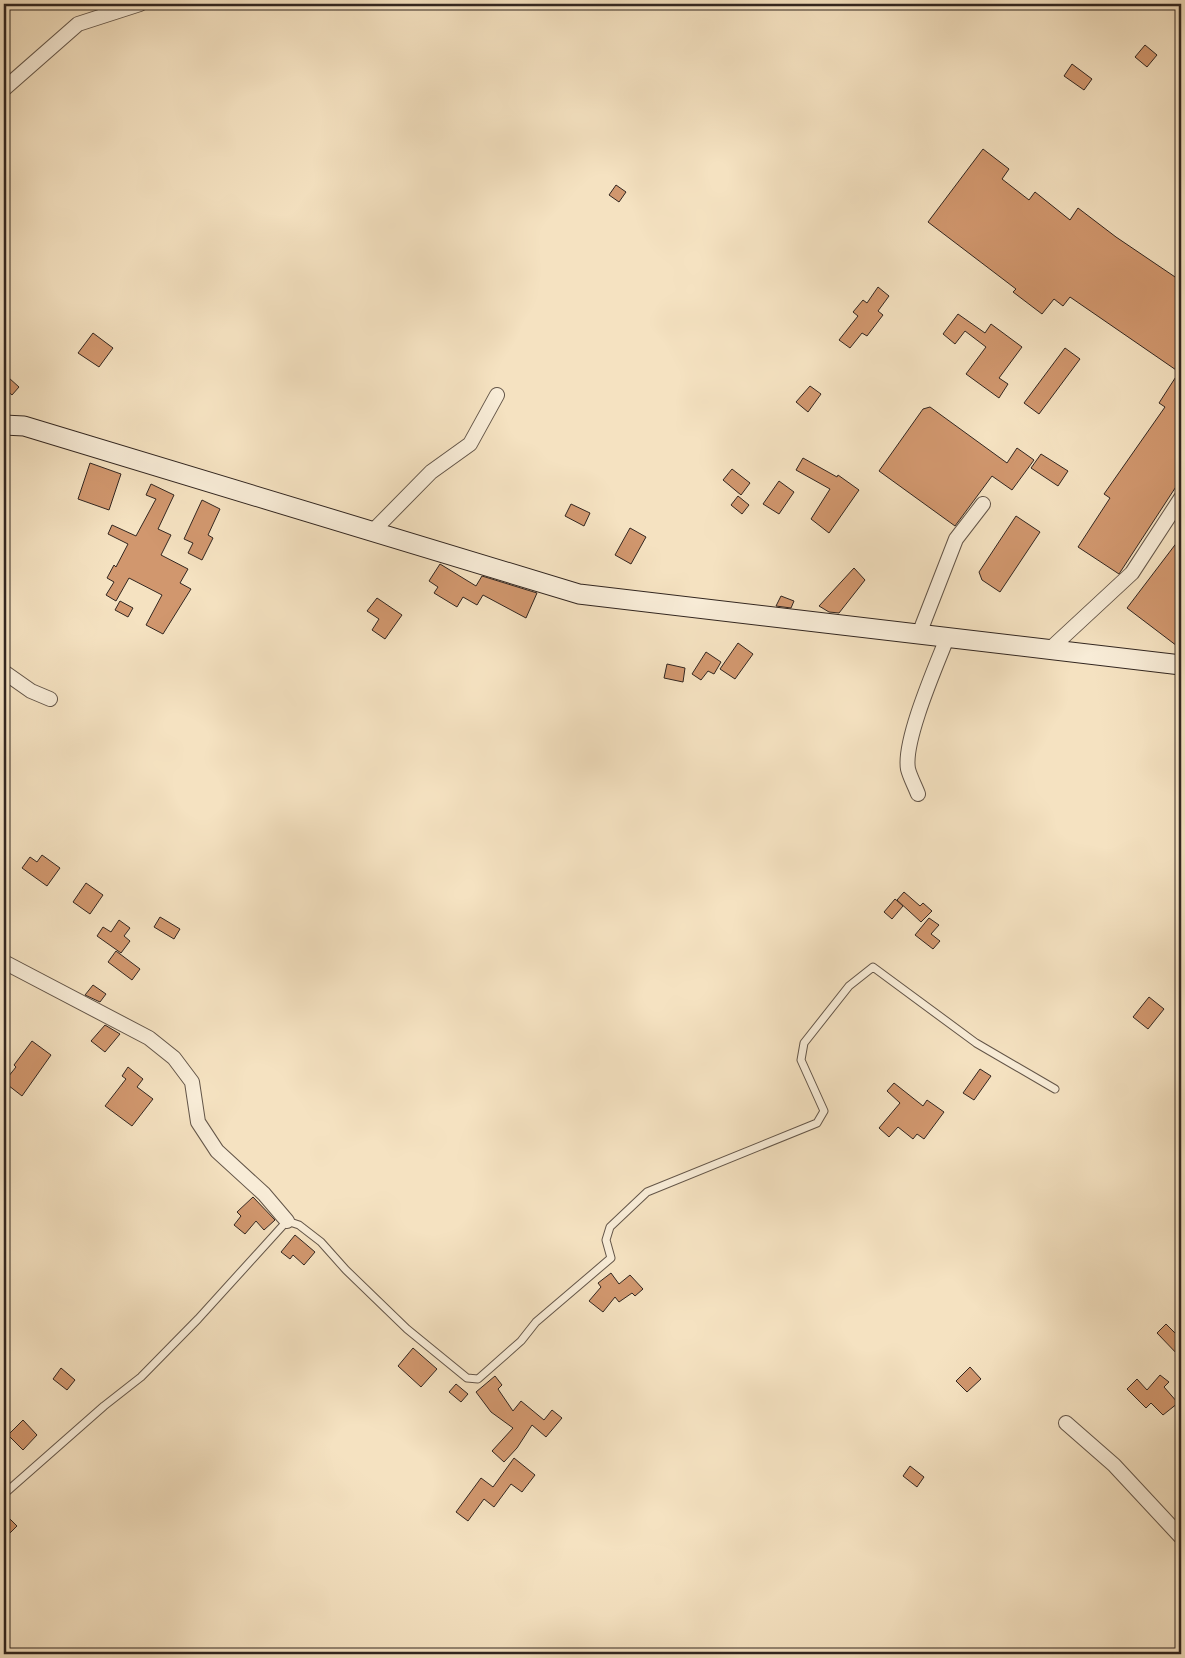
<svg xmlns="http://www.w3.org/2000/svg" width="1185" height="1658" viewBox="0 0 1185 1658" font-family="'IM FELL Great Primer',serif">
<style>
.building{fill:#d1976e;stroke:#322620}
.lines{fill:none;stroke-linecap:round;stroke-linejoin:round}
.service-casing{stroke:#635548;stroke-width:9}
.minor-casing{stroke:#635548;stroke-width:16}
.secondary-casing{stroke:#322620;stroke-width:21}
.service{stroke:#f8ecd7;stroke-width:7}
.minor{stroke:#f8ecd7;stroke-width:14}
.secondary{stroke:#f8ecd7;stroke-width:19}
</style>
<rect width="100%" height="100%" fill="#f5e2c1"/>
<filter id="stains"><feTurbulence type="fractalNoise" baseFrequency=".004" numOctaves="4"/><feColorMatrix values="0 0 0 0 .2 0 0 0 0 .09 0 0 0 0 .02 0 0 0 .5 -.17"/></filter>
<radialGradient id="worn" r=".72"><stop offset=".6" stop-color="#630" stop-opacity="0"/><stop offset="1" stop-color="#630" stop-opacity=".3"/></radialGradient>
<g class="building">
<path d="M 1145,45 L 1157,55 L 1147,67 L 1135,57 Z"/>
<path d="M 1072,64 L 1092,79 L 1084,90 L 1064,76 Z"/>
<path d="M 983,149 L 1009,169 L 1002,179 L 1029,200 L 1035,192 L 1070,220 L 1078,208 L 1116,237 L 1181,281 L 1181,479 L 1119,574 L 1078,547 L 1110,498 L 1104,494 L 1165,407 L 1159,403 L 1179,372 L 1070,297 L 1063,306 L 1054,299 L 1042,314 L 1013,292 L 1016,289 L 928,222 Z"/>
<path d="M 616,185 L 626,192 L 619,202 L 609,195 Z"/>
<path d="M 878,287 L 889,296 L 878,311 L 883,315 L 867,336 L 862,333 L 850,348 L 839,340 L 858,316 L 853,312 L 863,300 L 867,303 Z"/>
<path d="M 958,314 L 985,333 L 991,324 L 1022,347 L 999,378 L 1008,384 L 999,398 L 966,374 L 986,347 L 965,331 L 955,344 L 943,334 Z"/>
<path d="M 93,333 L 113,348 L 99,367 L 78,353 Z"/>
<path d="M 1065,348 L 1080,359 L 1039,414 L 1024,403 Z"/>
<path d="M 9,378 L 19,387 L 12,395 L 4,388 L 4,384 Z"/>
<path d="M 810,386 L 821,394 L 808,412 L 796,402 Z"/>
<path d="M 930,407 L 1007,463 L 1017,448 L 1034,460 L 1012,490 L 992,476 L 955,526 L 879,471 L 923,409 Z"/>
<path d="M 1041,454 L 1068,471 L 1058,486 L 1031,468 Z"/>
<path d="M 803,458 L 837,477 L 838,475 L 859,490 L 829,533 L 811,519 L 830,489 L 796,470 Z"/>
<path d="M 90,463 L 121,474 L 109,510 L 78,499 Z"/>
<path d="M 732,469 L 750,483 L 741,495 L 723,480 Z"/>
<path d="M 779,481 L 794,492 L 779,514 L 763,504 Z"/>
<path d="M 151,484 L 174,495 L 158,529 L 171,535 L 161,555 L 188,569 L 180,583 L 191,589 L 163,634 L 146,625 L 162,595 L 129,578 L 116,601 L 106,595 L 114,582 L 107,578 L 114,565 L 116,567 L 128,544 L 108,534 L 112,525 L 136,536 L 156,499 L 146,495 Z"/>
<path d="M 738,496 L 749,505 L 742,514 L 731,505 Z"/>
<path d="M 202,500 L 220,509 L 208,535 L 213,538 L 202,560 L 188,553 L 193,543 L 184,539 Z"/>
<path d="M 571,504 L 590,513 L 584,526 L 565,516 Z"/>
<path d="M 1016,516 L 1040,532 L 1000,592 L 982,580 L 979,572 Z"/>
<path d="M 630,528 L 646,537 L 631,564 L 615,555 Z"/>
<path d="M 1181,537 L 1181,649 L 1127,608 Z"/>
<path d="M 440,564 L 476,586 L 482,576 L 537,593 L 526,618 L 483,595 L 477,605 L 463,597 L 457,607 L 434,593 L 438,587 L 429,581 Z"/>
<path d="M 854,568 L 865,580 L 839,613 L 829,612 L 819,606 Z"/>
<path d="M 781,596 L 794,601 L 791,608 L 776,606 Z"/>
<path d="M 377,598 L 402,615 L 385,639 L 372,630 L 379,619 L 367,611 Z"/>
<path d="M 120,601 L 133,608 L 128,617 L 115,610 Z"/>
<path d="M 738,643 L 753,654 L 735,679 L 720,669 Z"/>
<path d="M 706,652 L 721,662 L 714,674 L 708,671 L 701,680 L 692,674 Z"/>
<path d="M 667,664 L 685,668 L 683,682 L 664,678 Z"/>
<path d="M 42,855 L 60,868 L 47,886 L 22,868 L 30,857 L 37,862 Z"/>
<path d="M 86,883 L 103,895 L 90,914 L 73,902 Z"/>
<path d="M 904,892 L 920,906 L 923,903 L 932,911 L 921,922 L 897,900 Z"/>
<path d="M 895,899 L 903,906 L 892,919 L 884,912 Z"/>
<path d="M 160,917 L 180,929 L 174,939 L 154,927 Z"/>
<path d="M 929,918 L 939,925 L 931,934 L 940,941 L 933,949 L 915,935 Z"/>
<path d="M 119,920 L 130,928 L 124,936 L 130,941 L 121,953 L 97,936 L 103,927 L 111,932 Z"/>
<path d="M 116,951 L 140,969 L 132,980 L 108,962 Z"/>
<path d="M 93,985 L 106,994 L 100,1002 L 85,995 Z"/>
<path d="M 1149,997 L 1164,1009 L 1148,1029 L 1133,1017 Z"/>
<path d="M 105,1025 L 120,1034 L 105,1052 L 91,1041 Z"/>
<path d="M 32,1041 L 51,1055 L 22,1096 L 4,1082 L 16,1067 L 14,1065 Z"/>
<path d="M 128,1067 L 143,1079 L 137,1087 L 153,1099 L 132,1126 L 105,1106 L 126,1079 L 122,1076 Z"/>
<path d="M 980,1069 L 991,1076 L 974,1100 L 963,1093 Z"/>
<path d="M 894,1083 L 923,1106 L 927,1100 L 944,1112 L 924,1139 L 917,1134 L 913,1139 L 898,1127 L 889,1137 L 879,1128 L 900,1103 L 887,1091 Z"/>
<path d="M 253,1197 L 275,1220 L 264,1230 L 256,1221 L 245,1234 L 234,1225 L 241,1216 L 237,1212 Z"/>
<path d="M 295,1235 L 315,1252 L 304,1265 L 293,1255 L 290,1259 L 281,1252 Z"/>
<path d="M 611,1273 L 619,1284 L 630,1275 L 643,1289 L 635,1296 L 632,1293 L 619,1302 L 615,1297 L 603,1312 L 589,1301 L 601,1287 L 598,1283 Z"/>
<path d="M 1166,1324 L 1181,1339 L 1181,1358 L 1157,1333 Z"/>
<path d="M 413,1348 L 437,1369 L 421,1387 L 398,1366 Z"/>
<path d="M 970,1367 L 981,1379 L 967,1392 L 956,1381 Z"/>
<path d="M 61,1368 L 75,1380 L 67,1390 L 53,1379 Z"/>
<path d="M 1160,1375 L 1169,1382 L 1164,1387 L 1178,1403 L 1163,1415 L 1151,1403 L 1146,1408 L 1127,1389 L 1137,1379 L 1147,1390 Z"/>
<path d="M 495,1376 L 502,1385 L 498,1389 L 513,1411 L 521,1401 L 544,1420 L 552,1410 L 562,1418 L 546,1437 L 532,1425 L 517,1448 L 504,1462 L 492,1451 L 513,1428 L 491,1412 L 476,1392 Z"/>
<path d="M 456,1384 L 468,1394 L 461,1402 L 449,1392 Z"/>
<path d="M 23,1420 L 37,1435 L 23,1450 L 8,1435 Z"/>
<path d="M 514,1458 L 535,1475 L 522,1492 L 511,1484 L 494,1507 L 484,1499 L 468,1521 L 456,1512 L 481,1478 L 493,1487 Z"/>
<path d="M 910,1466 L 924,1477 L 917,1487 L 903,1476 Z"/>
<path d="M 4,1513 L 17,1526 L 4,1539 Z"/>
</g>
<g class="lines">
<g class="service-casing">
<path id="service" d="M 4,1494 L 104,1406 L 141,1377 L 198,1319 L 287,1221 L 299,1225 L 321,1242 L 346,1270 L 407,1329 L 467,1378 L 478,1379 L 521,1341 L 536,1322 L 611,1258 L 606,1240 L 610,1227 L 647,1192 L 817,1123 L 824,1111 L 801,1060 L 804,1043 L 849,986 L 873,967 L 976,1043 L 1055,1089"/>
</g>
<g class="minor-casing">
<g id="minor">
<path d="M 4,89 L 78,24 L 140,4"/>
<path d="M 372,532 L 431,472 L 470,444 L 497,395"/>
<path d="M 919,634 L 956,539 L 983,504"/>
<path d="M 1049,650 L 1132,573 L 1181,498"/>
<path d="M 4,672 L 31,691 L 50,699"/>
<path d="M 918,794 C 915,786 910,777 908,769 C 903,741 936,666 947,638"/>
<path d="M 4,962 L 149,1038 L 174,1058 L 192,1082 L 198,1122 L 217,1151 L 264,1194 L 287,1221"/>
<path d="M 1066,1423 L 1114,1465 L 1181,1537"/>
</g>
</g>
<g class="secondary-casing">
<path id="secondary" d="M 4,425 L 24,426 L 579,594 L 1181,665"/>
</g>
<use href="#service" class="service"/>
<use href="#minor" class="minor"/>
<use href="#secondary" class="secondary"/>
</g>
<rect width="1185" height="1658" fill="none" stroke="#f5e2c1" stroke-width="20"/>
<rect x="5" y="5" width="1175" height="1648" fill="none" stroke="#322620" stroke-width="2.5"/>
<rect x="10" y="10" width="1165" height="1638" fill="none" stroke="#322620"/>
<rect width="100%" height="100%" filter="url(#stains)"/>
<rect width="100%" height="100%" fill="url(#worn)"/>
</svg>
